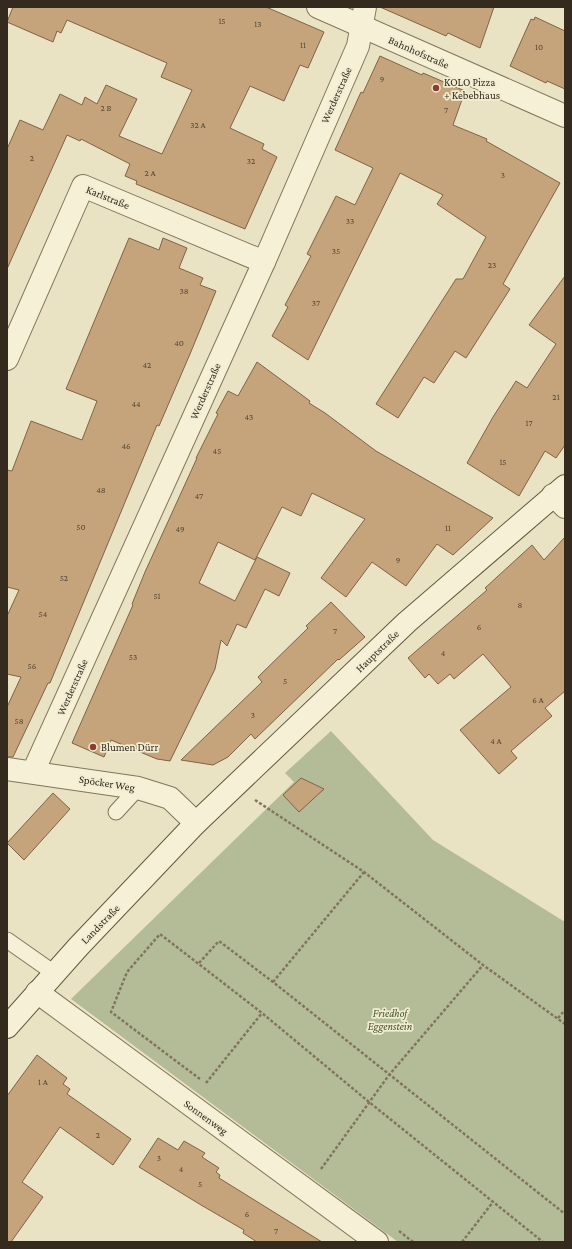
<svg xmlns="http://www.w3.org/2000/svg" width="572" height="1249" viewBox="0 0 572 1249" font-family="'Crimson Pro',serif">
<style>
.cemetery{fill:#b3bc97}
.building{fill:#c5a47c;stroke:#7f6344}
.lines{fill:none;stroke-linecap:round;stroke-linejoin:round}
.lane-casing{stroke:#82755c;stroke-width:17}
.street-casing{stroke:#82755c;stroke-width:24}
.secondary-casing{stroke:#64573f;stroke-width:24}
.path{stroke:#82755c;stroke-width:2.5;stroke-dasharray:3 2;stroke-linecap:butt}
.lane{stroke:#f5f0d6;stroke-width:15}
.street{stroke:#f5f0d6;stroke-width:22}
.secondary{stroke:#f5f0d6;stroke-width:22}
.poi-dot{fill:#8c3c31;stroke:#f2edd2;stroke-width:1.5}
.labels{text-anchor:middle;stroke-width:3.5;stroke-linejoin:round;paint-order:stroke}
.number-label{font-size:9px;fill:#584936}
.street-label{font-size:11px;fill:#342b1e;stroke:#f2edd2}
.poi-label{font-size:11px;fill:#342b1e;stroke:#f2edd2;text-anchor:start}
.park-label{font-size:11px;font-style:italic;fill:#3f4e27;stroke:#f2edd2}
</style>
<rect width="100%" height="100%" fill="#eae3c3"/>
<path class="cemetery" d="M 331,731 L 433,840 L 565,922 L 565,1242 L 398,1242 L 71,999 L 294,782 L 285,773 Z"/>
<g class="building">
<path d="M 13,7 L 266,7 L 324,32 L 308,68 L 300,65 L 284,101 L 250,86 L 230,128 L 264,144 L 262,149 L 277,157 L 245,229 L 136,184 L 137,181 L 125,176 L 130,164 L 81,139 L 80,141 L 67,135 L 7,269 L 7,149 L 20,120 L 43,130 L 60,94 L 82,105 L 85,97 L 97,104 L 106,85 L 137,99 L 119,136 L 162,154 L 192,90 L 161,77 L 167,63 L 67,20 L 61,33 L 57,31 L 53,42 L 7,22 Z"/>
<path d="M 380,7 L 494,7 L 480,48 L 448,33 L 446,36 Z"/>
<path d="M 535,17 L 565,31 L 565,89 L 547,81 L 546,83 L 510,66 L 531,19 L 534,20 Z"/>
<path d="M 380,56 L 422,75 L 423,73 L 465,91 L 453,125 L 487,139 L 486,141 L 560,183 L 503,284 L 510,289 L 466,358 L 455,351 L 434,383 L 424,377 L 398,418 L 376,404 L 456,279 L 463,279 L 486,237 L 437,204 L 443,195 L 400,173 L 308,360 L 272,336 L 288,307 L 285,305 L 311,256 L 307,254 L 336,196 L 355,205 L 373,168 L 335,150 L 361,92 L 363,93 Z"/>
<path d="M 129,238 L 159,250 L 163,238 L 187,248 L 179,268 L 203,278 L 200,285 L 216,291 L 190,354 L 159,426 L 157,425 L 50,683 L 48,683 L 13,757 L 7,757 L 7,707 L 21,677 L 7,674 L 7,616 L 19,590 L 7,587 L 7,470 L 12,471 L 31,421 L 82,440 L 97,401 L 66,389 Z"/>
<path d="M 565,276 L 565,445 L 556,458 L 545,451 L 519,496 L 467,463 L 493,417 L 516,381 L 527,388 L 556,344 L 529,325 Z"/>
<path d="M 257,362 L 310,401 L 309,403 L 325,413 L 376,451 L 493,518 L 453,555 L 437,544 L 406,586 L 372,562 L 346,597 L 321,578 L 365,519 L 312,493 L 301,516 L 282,507 L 255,560 L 218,542 L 199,583 L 235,601 L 257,557 L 290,573 L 279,596 L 265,589 L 246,628 L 237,624 L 227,646 L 221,640 L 215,669 L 170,761 L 157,759 L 111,740 L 104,757 L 72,743 L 133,605 L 132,604 L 145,572 L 197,458 L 196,458 L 218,414 L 216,413 L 228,391 L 238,396 Z"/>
<path d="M 565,537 L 565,691 L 545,708 L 552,716 L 511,751 L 517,758 L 499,774 L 460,730 L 511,687 L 483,654 L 454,679 L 450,674 L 438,684 L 429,674 L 425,678 L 408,658 L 487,590 L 485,588 L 532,545 L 544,560 Z"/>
<path d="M 331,602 L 365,637 L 339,660 L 338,659 L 255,739 L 251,734 L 228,757 L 213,765 L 181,760 L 262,682 L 258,677 L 308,628 L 306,626 Z"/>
<path d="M 301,778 L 324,789 L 299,812 L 283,795 Z"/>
<path d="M 53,793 L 70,809 L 24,860 L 7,843 Z"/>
<path d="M 37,1055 L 67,1078 L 63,1084 L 70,1089 L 67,1094 L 131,1139 L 113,1165 L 60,1127 L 22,1182 L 43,1197 L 11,1242 L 7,1242 L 7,1096 Z"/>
<path d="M 158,1138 L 178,1150 L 184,1141 L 205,1153 L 202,1157 L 219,1168 L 216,1172 L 220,1175 L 219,1178 L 322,1242 L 257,1242 L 243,1233 L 244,1230 L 201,1205 L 139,1167 Z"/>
</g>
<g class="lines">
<g class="lane-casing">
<g id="lane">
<path d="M 116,812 L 138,788"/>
<path d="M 7,940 L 54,973"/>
</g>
</g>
<g class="street-casing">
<g id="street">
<path d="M 318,7 L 565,116"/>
<path d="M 7,359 L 83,186 L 264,262"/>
<path d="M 553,495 L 565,507"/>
<path d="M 7,769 L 138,788 L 170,798 L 196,823"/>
<path d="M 33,772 L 264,262 L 358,46 L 365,7"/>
<path d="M 37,992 L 377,1242"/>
</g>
</g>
<g class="secondary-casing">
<path id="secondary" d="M 7,1027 L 79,946 L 196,823 L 407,622 L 565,486"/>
</g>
<g class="path">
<path d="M 255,800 L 364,872 L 483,965 L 565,1024"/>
<path d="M 199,963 L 219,941 L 273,982 L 565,1214"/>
<path d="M 273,982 L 364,872"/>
<path d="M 558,1018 L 565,1010"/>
<path d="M 200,1079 L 111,1012 L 127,972 L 160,934 L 262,1013 L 369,1102 L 543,1242"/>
<path d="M 206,1083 L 262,1013"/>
<path d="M 321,1169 L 389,1075 L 483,965"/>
<path d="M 399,1231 L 413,1242"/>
<path d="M 462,1242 L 493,1202"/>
</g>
<use href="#lane" class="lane"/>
<use href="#street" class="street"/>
<use href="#secondary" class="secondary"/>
</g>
<g class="poi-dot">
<circle cx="436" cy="88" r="4"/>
<circle cx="93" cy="747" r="4"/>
</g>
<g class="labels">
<g class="number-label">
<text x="222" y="24">15</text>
<text x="258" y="27">13</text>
<text x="303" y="48">11</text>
<text x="539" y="50">10</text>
<text x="382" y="82">9</text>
<text x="106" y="111">2 B</text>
<text x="446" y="113">7</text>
<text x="198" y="128">32 A</text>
<text x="32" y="161">2</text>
<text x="251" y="164">32</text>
<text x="150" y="176">2 A</text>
<text x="503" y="178">3</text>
<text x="350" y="224">33</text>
<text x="336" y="254">35</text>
<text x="492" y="268">23</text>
<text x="184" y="294">38</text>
<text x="316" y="306">37</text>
<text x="179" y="346">40</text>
<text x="147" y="368">42</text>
<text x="556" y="400">21</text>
<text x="136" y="407">44</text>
<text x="249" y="420">43</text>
<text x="529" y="426">17</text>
<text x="126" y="449">46</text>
<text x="217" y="454">45</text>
<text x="503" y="465">15</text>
<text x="101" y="493">48</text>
<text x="199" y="499">47</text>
<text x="81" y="530">50</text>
<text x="448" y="531">11</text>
<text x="180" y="532">49</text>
<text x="398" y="563">9</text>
<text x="64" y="581">52</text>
<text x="157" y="599">51</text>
<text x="520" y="608">8</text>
<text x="43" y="617">54</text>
<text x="479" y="630">6</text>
<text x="335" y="634">7</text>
<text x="443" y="656">4</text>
<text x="133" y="660">53</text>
<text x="32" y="669">56</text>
<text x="285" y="684">5</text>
<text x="538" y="703">6 A</text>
<text x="253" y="718">3</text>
<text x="19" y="724">58</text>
<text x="496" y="744">4 A</text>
<text x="43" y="1085">1 A</text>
<text x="98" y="1138">2</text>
<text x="159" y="1161">3</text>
<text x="181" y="1172">4</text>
<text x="200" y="1187">5</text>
<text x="247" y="1217">6</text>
<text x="276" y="1234">7</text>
</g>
<g class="street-label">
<text transform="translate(419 52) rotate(24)" y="4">Bahnhofstraße</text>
<text transform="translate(336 95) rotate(-66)" y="4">Werderstraße</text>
<text transform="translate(108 197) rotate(22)" y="4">Karlstraße</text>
<text transform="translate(205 391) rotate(-66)" y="4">Werderstraße</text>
<text transform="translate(377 651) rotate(-44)" y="4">Hauptstraße</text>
<text transform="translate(72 687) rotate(-66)" y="4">Werderstraße</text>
<text transform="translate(107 783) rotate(9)" y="4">Spöcker Weg</text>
<text transform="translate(100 924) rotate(-46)" y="4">Landstraße</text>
<text transform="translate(206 1117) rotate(36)" y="4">Sonnenweg</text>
</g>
<g class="poi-label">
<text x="444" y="86">KOLO Pizza<tspan x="444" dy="13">+ Kebebhaus</tspan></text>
<text x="101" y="751">Blumen Dürr</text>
</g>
<g class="park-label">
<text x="390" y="1017">Friedhof<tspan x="390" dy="13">Eggenstein</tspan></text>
</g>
</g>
<rect width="572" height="1249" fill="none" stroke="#342b1e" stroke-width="16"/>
</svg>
